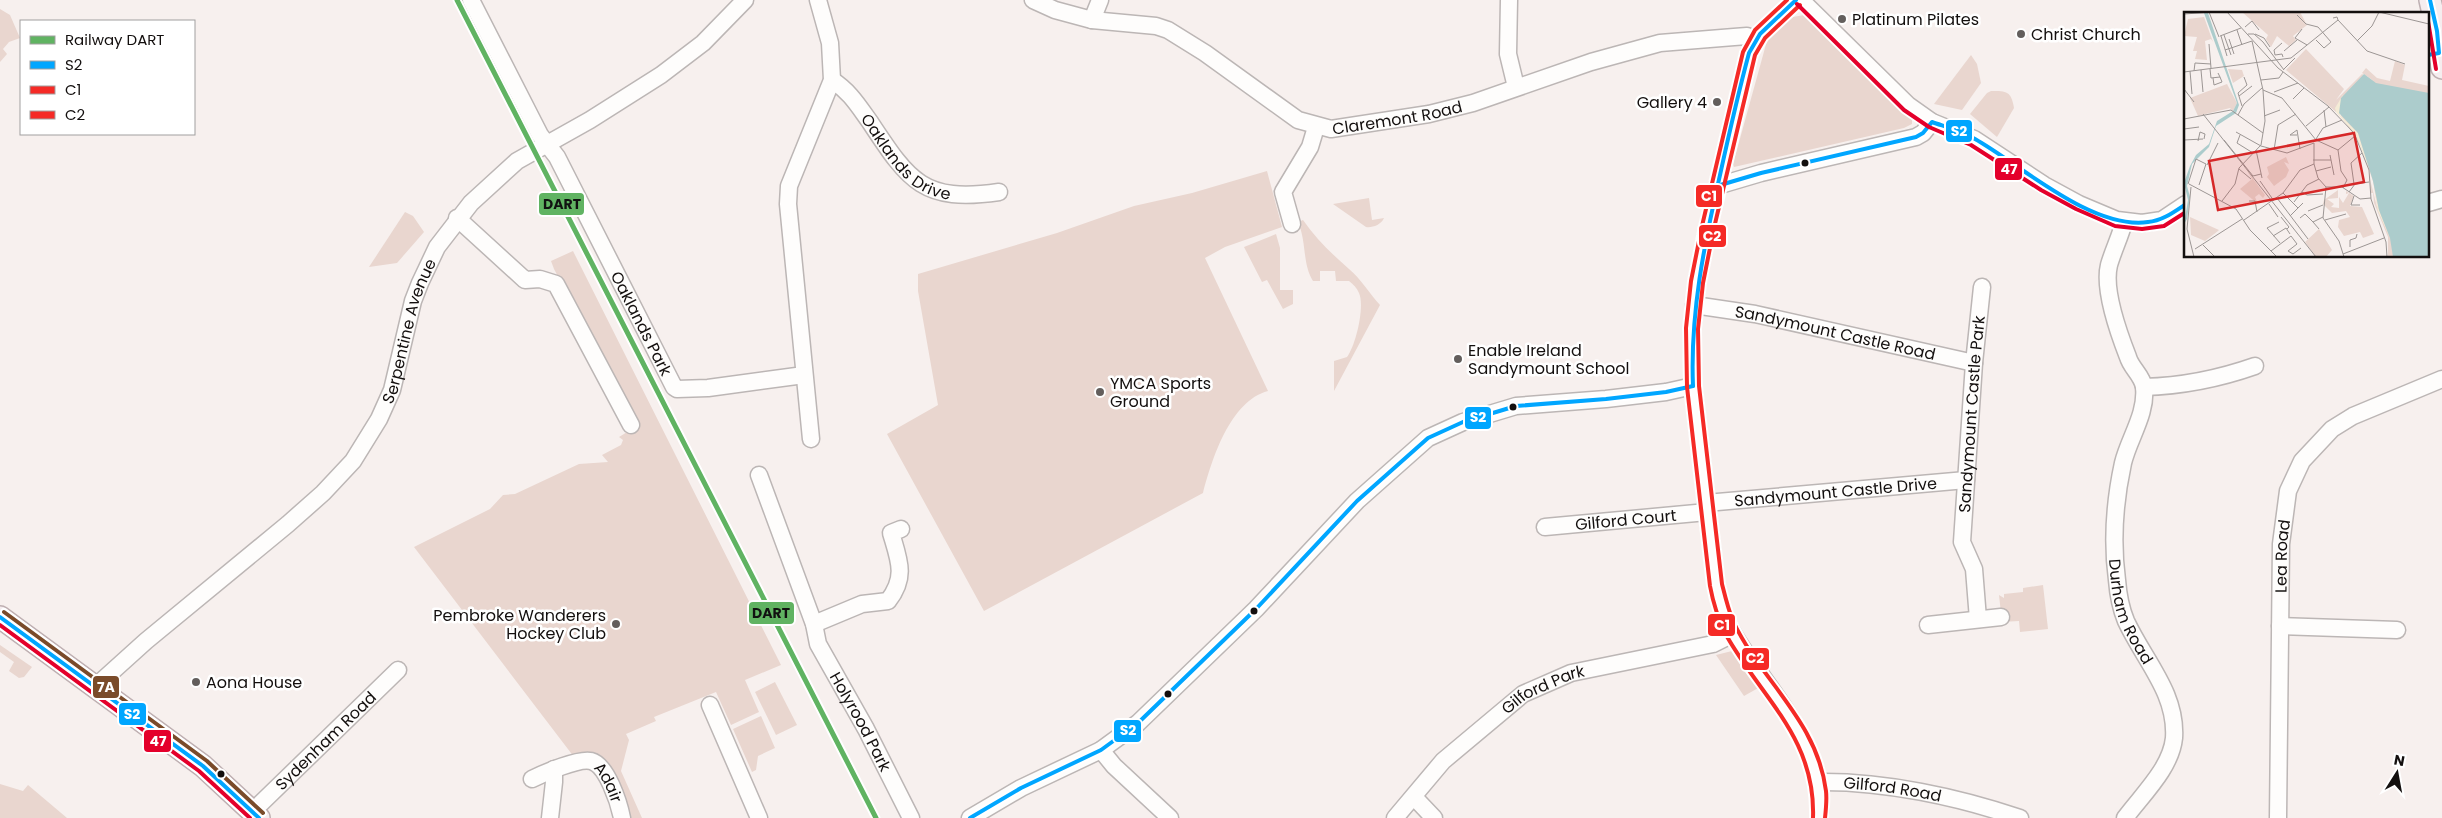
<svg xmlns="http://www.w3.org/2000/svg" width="2442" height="818" viewBox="0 0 2442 818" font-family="Poppins,sans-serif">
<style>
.green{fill:#e9d6cf}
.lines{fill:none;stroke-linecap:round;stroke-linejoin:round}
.minor-casing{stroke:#bcb6b5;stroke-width:19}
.major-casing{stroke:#bfb0b2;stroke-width:24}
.minor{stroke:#fefdfc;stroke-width:16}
.major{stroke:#f5edef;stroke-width:21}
.bus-1-casing{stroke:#fff;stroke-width:8}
.bus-2-casing{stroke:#fff;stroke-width:8}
.bus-3-casing{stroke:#fff;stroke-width:8}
.bus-4-casing{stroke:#fff;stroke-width:8}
.bus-5-casing{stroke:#fff;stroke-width:8}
.bus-1{stroke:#00a6ff;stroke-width:4}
.bus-2{stroke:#f52a26;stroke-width:4}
.bus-3{stroke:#f52a26;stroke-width:4}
.bus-4{stroke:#e4002b;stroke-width:4}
.bus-5{stroke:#7a4b2a;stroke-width:4}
.rail-1-casing{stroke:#fff;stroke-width:9}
.rail-1{stroke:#60b362;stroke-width:5}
.poi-dot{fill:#635e5c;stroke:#fff;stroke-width:2}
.bus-dot{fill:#130f0e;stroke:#fff;stroke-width:2}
.labels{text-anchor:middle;stroke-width:5;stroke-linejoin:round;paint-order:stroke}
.poi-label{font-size:16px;fill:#130f0e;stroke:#fff;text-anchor:start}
.street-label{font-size:16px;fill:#130f0e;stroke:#fff}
.inset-road{fill:none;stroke:#9c9694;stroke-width:1}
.view{fill:#d62828;fill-opacity:0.15;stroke:#d62828;stroke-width:2.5}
.inset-edge{fill:none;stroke:#130f0e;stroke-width:2.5}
.line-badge{stroke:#fff;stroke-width:2}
.badge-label{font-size:14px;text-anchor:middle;font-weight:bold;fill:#fff}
.pale-badge-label{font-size:14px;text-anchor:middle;font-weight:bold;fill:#111}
</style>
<rect width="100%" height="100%" fill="#f7f0ee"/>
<g class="green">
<path d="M 0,9 L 10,15 L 20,38 L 9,42 L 3,49 L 7,54 L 0,62 Z"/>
<path d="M 1810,14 L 1912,119 L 1912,124 L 1904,128 L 1734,167 L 1733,164 L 1768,37 L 1787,18 Z"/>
<path d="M 1971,55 L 1977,64 L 1981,83 L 1962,110 L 1934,104 Z"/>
<path d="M 1991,91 C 2007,91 2011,91 2014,108 L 1997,137 L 1970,114 L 1987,93 Z"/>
<path d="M 1267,171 L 1282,227 L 1225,247 L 1205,258 L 1268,391 C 1230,401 1212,459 1203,493 L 984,611 L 887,434 L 938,405 L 918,291 L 918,274 L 1057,233 L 1134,206 L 1192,193 Z"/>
<path d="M 1369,198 L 1372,220 L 1384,218 C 1381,225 1372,228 1366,227 L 1333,204 Z"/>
<path d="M 405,212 L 413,216 L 424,232 L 397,263 L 369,267 Z"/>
<path d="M 1303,220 C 1316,239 1332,254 1349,269 C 1361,279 1370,294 1380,305 L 1334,391 L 1334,361 L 1347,357 C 1356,345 1365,306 1359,293 C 1357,288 1353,284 1349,281 L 1336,281 L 1335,271 L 1320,271 L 1320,281 L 1313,281 C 1302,263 1307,243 1298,222 Z"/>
<path d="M 1276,234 L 1280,248 L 1280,290 L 1293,290 L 1293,304 L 1283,309 L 1267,280 L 1262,282 L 1244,247 Z"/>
<path d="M 573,251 L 781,665 L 745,680 L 759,712 L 731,725 L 716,692 L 654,717 L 656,721 L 626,734 L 629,740 L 621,771 L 642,818 L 628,818 L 615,784 L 574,757 L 414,547 L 490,509 L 503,495 L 515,494 L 579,464 L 608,462 L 602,455 L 621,445 L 623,440 L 619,437 L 637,426 L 554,269 L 551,261 Z"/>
<path d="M 2043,585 L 2048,629 L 2020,632 L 2019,621 L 2002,622 L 1999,595 L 2004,598 L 2004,594 L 2023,592 L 2023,588 Z"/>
<path d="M 0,645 L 32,667 L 24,677 L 19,678 L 9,671 L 14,662 L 0,652 Z"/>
<path d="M 1732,651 L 1760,687 L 1744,696 L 1716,655 Z"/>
<path d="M 775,682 L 797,725 L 776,735 L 755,692 Z"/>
<path d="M 761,716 L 775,748 L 758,756 L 756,770 L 752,772 L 733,729 Z"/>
<path d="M 0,784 L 23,791 L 28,785 L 67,818 L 0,818 Z"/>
</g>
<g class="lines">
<g class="minor-casing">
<g id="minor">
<path id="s1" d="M 471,0 L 540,135 L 557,157 L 674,387 L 677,389 L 708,388 L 804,375"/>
<path id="s2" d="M 1033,0 L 1055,10 L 1092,20 L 1156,26 L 1168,30 L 1205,53 L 1298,120 L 1331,129 L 1429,114 L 1473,103 L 1591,62 L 1660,43 L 1734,37 L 1747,36 L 1755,40"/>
<path d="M 1509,0 L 1508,54 L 1516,87"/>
<path d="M 1796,0 L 1760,34 L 1749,53 L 1708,227 L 1697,282 L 1692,329 L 1693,386 L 1716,585 C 1720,602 1724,619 1734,635 C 1765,687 1831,752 1819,818"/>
<path d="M 1801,0 L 1908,105 L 1932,122 L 1974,139 L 2044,185 L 2079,204 L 2117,220 L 2142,223 L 2162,220 L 2186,204"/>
<path d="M 1092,20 L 1100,0"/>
<path id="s3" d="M 832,80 C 850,92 857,104 870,122 C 909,181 923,203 999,192"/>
<path d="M 1717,186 L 1761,173 L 1916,137 L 1923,133 L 1932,122"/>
<path d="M 2428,203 L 2442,199"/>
<path d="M 457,218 L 525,280 L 540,279 L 556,284 L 631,425"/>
<path id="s4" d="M 2124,222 C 2120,237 2113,251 2109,265 C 2103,289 2119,334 2128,357 C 2131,368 2142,375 2144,387 C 2147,414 2129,438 2123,463 C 2115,500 2112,543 2117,580 C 2118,593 2121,609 2126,621 C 2144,660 2177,693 2174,738 C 2171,768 2142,795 2125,818"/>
<path d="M 1292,224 L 1283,192 L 1310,147 L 1316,127"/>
<path id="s5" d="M 1694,305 L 1755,314 L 1974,363"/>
<path d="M 2144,387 C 2183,386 2218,379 2255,366"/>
<path d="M 811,439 L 788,204 L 789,186 L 832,80 L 830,43 L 818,0"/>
<path id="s6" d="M 759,475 L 814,624 L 818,644 L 866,729 L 911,818"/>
<path id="s7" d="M 1706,503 L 1966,480"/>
<path id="s8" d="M 1545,527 L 1707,512"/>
<path id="s9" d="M 1978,619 L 1974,569 L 1962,542 L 1974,363 L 1982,287"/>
<path d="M 814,624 L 862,604 L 888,601 C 907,577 899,560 891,533 L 901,529"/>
<path d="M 1928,625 L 2001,617"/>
<path d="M 2280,626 L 2397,630"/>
<path id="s10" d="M 95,687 L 146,641 L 288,524 L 323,493 L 353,461 L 379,419 L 392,390 L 413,301 L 420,283 L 437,247 L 471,203 L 517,161 L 590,120 L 661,75 L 703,43 L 745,0"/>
<path d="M 710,705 L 759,818"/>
<path d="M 1101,750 L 1114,766 L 1170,818"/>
<path id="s11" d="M 532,779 C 544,773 579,758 591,761 C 607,765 619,803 622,818"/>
<path id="s12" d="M 1818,782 C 1884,781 1958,797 2020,818"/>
<path d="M 1414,797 L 1434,818"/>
<path id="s13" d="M 253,811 L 398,670"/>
<path d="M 550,818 L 554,782 L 554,769"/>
<path d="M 970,818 L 1021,788 L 1101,750 L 1138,723 L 1256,609 L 1357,501 L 1428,438 L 1463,422 L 1516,406 L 1606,399 L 1666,392 L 1693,386"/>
<path id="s14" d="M 1395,818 L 1443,761 L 1523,694 L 1571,673 L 1713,644 L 1733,634"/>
<path id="s15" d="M 2278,818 L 2281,544 L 2288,491 L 2302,461 L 2332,429 L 2353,416 L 2442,379"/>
</g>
</g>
<g class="major-casing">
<g id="major">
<path d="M 2430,0 L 2437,31 L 2442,68"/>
<path d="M 0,617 L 203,766 L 259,818"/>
</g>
</g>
<use href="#minor" class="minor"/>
<use href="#major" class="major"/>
<g class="bus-1-casing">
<g id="bus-1">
<path d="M 2428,55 L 2439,53 L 2437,31 L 2430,0"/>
<path d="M 1717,186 L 1761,173 L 1916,137 L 1923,133 L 1932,122 C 1946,127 1961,131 1975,139 C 2021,165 2092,230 2148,222 C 2162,221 2174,212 2186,204"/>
<path d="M 1693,386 C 1690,314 1704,245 1720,175 C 1729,134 1738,94 1749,53 L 1760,34 L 1796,0"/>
<path d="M 0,617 L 203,766 L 259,818"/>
<path d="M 970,818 L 1021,788 L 1101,750 L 1138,723 L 1256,609 L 1357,501 L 1428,438 L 1463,422 L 1516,406 L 1606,399 L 1666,392 L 1693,386"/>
</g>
</g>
<g class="bus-2-casing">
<path id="bus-2" d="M 1787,0 L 1755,30 L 1743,52 L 1702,226 L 1691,281 L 1686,328 L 1687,387 L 1710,586 C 1713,602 1718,618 1725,633 C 1760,697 1816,737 1813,818"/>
</g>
<g class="bus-3-casing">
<path id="bus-3" d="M 1800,5 L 1765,38 L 1755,55 L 1714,228 L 1703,283 L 1698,329 L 1699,386 L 1722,584 C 1725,596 1728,609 1733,621 C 1761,681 1817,720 1826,791 C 1827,800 1826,809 1825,818"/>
</g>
<g class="bus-4-casing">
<g id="bus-4">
<path d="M 1797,4 L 1904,110 L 1929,127 L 1971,145 L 2041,190 L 2076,209 L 2115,226 L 2142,229 L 2164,226 L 2186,212"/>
<path d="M 2428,21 L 2436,69"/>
<path d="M 0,625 L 199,771 L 250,818"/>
</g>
</g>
<g class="bus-5-casing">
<path id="bus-5" d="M 4,612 L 207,761 L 263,813"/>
</g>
<use href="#bus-1" class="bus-1"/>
<use href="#bus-2" class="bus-2"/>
<use href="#bus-3" class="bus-3"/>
<use href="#bus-4" class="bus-4"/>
<use href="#bus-5" class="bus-5"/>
<g class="rail-1-casing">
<path id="rail-1" d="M 457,0 L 876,818"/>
</g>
<use href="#rail-1" class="rail-1"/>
</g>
<g class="poi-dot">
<circle cx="1842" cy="19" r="5"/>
<circle cx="2021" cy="34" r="5"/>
<circle cx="1717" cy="102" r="5"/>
<circle cx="1458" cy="359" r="5"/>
<circle cx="1100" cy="392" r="5"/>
<circle cx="616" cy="624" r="5"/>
<circle cx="196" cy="682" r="5"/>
</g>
<g class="bus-dot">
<circle cx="1805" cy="163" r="4.5"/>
<circle cx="1513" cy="407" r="4.5"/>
<circle cx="1254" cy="611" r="4.5"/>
<circle cx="1168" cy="694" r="4.5"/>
<circle cx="221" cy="774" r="4.5"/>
</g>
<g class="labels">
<g class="poi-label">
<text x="1852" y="25">Platinum Pilates</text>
<text x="2031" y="40">Christ Church</text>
<text x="1707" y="108" text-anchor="end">Gallery 4</text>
<text x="1468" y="356">Enable Ireland<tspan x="1468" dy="18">Sandymount School</tspan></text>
<text x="1110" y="389">YMCA Sports<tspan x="1110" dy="18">Ground</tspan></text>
<text x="606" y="621" text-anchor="end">Pembroke Wanderers<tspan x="606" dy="18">Hockey Club</tspan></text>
<text x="206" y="688">Aona House</text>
</g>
<g class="street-label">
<text dy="6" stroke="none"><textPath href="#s2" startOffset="399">Claremont Road</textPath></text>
<text dy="6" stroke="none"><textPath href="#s3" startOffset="109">Oaklands Drive</textPath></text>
<text dy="6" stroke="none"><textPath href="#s1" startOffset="366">Oaklands Park</textPath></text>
<text dy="6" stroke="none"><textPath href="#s10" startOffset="486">Serpentine Avenue</textPath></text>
<text dy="6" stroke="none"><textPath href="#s5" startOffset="144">Sandymount Castle Road</textPath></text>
<text dy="6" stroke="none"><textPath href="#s9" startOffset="208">Sandymount Castle Park</textPath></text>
<text dy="6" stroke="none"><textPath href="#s7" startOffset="130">Sandymount Castle Drive</textPath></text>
<text dy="6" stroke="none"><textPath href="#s8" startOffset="81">Gilford Court</textPath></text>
<text dy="6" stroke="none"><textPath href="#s15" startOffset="262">Lea Road</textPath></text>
<text dy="6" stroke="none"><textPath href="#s4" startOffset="406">Durham Road</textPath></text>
<text dy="6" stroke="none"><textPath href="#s14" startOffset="199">Gilford Park</textPath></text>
<text dy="6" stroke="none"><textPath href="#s6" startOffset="268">Holyrood Park</textPath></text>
<text dy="6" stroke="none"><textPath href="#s13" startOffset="101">Sydenham Road</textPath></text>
<text dy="6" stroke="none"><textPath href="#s11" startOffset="91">Adair</textPath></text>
<text dy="6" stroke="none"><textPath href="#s12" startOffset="75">Gilford Road</textPath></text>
</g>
</g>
<g transform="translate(2184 12)">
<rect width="245" height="245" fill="#f7f0ee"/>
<path d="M 58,0 L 116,0 L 123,13 L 109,24 L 112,28 L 105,34 L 93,24 L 87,35 L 82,27 L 84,23 ZM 20,5 L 29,30 L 27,27 L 21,29 L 23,48 L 11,47 L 13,39 L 9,39 L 13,25 L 0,24 L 4,7 ZM 122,37 L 160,77 L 152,88 L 178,62 L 190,69 L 178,61 L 182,56 L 193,66 L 206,69 L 211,49 L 221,53 L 218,68 L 245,74 L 245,245 L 204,245 L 204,225 L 190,191 L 189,181 L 187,181 L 186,167 L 194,199 L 189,169 L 178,136 L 157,104 L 158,85 L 152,100 L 102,58 ZM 44,57 L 58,58 L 60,64 L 49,71 ZM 43,72 L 53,91 L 49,99 L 46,96 L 14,104 L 6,86 ZM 102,145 L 105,152 L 100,150 L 105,158 L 102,165 L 90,174 L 83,165 L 85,162 L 83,155 ZM 62,157 L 81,183 L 79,186 L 75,182 L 71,185 L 74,192 L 56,177 L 68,167 ZM 154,178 L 154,186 L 143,187 L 150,192 L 147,195 L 155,196 L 155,185 L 159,191 L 165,181 L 162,182 L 162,179 L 170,184 L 166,194 L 178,195 L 190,222 L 179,226 L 176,220 L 160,224 L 154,215 L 155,208 L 166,205 L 162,199 L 148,201 L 139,192 L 140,188 ZM 6,205 L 35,218 L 34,219 L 21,229 L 7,223 ZM 135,217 L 148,238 L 142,245 L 132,245 L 121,230 Z" fill="#e9d6cf"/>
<path d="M 159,83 L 156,103 L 174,121 L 189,169 L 195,198 L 206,226 L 209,245 L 206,226 L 194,199 L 189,168 L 172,123 L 152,100 L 151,96 Z" fill="#f4ecd6"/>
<path d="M 20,1 L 24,1 L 55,93 L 52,101 L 32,114 L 25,135 L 8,152 L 3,174 L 6,185 L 3,207 L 0,212 L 4,188 L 0,171 L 6,154 L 12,143 L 25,132 L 33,109 L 49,99 L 53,91 ZM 180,62 L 192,71 L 245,81 L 245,245 L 209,245 L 206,226 L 195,198 L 189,169 L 174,121 L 155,101 L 157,86 Z" fill="#accccc"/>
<path class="inset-road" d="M 25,0 L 35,25M 43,0 L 94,56 L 144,94 L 170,121 L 185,158 L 187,187 L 202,230 L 203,245M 0,2 L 29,0M 113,3 L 122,12 L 134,15 L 147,30 L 140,36 L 132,28M 154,8 L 183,39 L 221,52M 61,15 L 68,9 L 75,18M 118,17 L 111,26 L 123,33M 53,18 L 58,33M 64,22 L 70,22 L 79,30 L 100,58M 71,22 L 80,26 L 86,35M 40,23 L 47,43M 36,24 L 57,16M 37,24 L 43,44M 45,27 L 50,42M 173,29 L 188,14 L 195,0 L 245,12M 98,31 L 90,38 L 91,43 L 98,42 L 99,45M 25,32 L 27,56M 100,39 L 113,28M 26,57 L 27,66 L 36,65 L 34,61M 17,58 L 19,80M 99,58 L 111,46M 6,59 L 8,82M 10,59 L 11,51 L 27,52M 0,60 L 107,46 L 154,8 L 153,5 L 149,6M 29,66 L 30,73 L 38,70 L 36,65M 77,68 L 95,66 L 99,60M 0,77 L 10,90M 79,78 L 98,86 L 132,128M 90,80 L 114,71M 55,84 L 68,74M 109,87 L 120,76M 58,94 L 54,81 L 63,73 L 60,65M 140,98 L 142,115M 19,102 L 132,245M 54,103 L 60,92 L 78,76M 80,104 L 96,98M 0,107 L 47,98 L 79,121M 122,114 L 145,95M 0,117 L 15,115M 52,120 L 77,134 L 103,141 L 130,131M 56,123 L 53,131 L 69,141M 113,123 L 106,123 L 113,118 L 116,137M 132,127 L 139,116 L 158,108M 0,128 L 19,127M 40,128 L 69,164 L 77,162M 132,128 L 154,138 L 171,124M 14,129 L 16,120 L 21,122 L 20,127M 130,131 L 130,152 L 134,166 L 142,175M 72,138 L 78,166M 90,138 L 94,113 L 112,102M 154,138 L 157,159 L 163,168 L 159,176M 146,143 L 150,163M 129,148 L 147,148M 23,153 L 34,131M 55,157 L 67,167M 132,159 L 147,155M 76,169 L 90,189M 4,172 L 12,147 L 22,152 L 15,173M 5,172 L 52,197 L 66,218 L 93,245M 170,172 L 167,151 L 178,141M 7,175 L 3,217 L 10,245M 142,175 L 139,206 L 155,229 L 160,245M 142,175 L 158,175 L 176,187 L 187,186M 118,180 L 123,183 L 139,182M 165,180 L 171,172 L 185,170M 99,181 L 114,196M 170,184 L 167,193 L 176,193M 93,186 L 124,227M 38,189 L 51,172 L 55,156 L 77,133 L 81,109 L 79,78 L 68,29 L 41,38M 65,189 L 71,189 L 73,200M 110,190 L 123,173 L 135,167M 85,192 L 94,205M 124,199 L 139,193M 106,204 L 119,191M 97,205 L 105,215 L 103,217M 116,206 L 121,202 L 129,210M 60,208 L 99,181 L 116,158 L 130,152M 141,208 L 162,202M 95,210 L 83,216 L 96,231M 135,217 L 129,210 L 139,205M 89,224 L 102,216 L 106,222M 19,233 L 31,245M 166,235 L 166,228 L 172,226 L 173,222M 11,237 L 58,207M 87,239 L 107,224 L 113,232 L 104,239 L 109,242 L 117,236M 159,242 L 200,226"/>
<path class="view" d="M 170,121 L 180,170 L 34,198 L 25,149 Z"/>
<rect width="245" height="245" class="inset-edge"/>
</g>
<g class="line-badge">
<rect x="1945" y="119" width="28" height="24" rx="5" fill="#00a6ff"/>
<rect x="1994" y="157" width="29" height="24" rx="5" fill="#e4002b"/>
<rect x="1695" y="184" width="28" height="24" rx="5" fill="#f52a26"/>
<rect x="538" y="192" width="47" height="24" rx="5" fill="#60b362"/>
<rect x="1698" y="224" width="29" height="24" rx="5" fill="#f52a26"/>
<rect x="1464" y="406" width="28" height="24" rx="5" fill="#00a6ff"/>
<rect x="748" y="601" width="47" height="24" rx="5" fill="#60b362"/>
<rect x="1707" y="613" width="29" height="24" rx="5" fill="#f52a26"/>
<rect x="1741" y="647" width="29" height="24" rx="5" fill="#f52a26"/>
<rect x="92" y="675" width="28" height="24" rx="5" fill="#7a4b2a"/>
<rect x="118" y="702" width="29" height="24" rx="5" fill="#00a6ff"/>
<rect x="1113" y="719" width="29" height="24" rx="5" fill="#00a6ff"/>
<rect x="143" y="729" width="29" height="24" rx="5" fill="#e4002b"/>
</g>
<g class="badge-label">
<text x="1959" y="136">S2</text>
<text x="2009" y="174">47</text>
<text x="1709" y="201">C1</text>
<text x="1712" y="241">C2</text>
<text x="1478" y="422">S2</text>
<text x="1722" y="630">C1</text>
<text x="1755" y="663">C2</text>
<text x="106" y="692">7A</text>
<text x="132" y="719">S2</text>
<text x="1128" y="735">S2</text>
<text x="158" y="746">47</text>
</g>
<g class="pale-badge-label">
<text x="562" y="209">DART</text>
<text x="771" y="618">DART</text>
</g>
<rect x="20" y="20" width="175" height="115" fill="#ffffff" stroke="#a19f9f"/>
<rect x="30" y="36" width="25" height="8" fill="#60b362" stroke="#a19f9f"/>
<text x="65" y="45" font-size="15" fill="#130f0e">Railway DART</text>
<rect x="30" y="61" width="25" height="8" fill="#00a6ff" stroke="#a19f9f"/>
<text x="65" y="70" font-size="15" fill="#130f0e">S2</text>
<rect x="30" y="86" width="25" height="8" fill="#f52a26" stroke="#a19f9f"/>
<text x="65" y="95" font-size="15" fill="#130f0e">C1</text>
<rect x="30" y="111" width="25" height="8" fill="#f52a26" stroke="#a19f9f"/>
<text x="65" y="120" font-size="15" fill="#130f0e">C2</text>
<g transform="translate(2397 773) rotate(11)" stroke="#ffffff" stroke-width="4" paint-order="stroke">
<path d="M0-4L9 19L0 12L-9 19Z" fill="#130f0e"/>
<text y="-8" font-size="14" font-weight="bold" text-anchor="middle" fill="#130f0e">N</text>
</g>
</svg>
